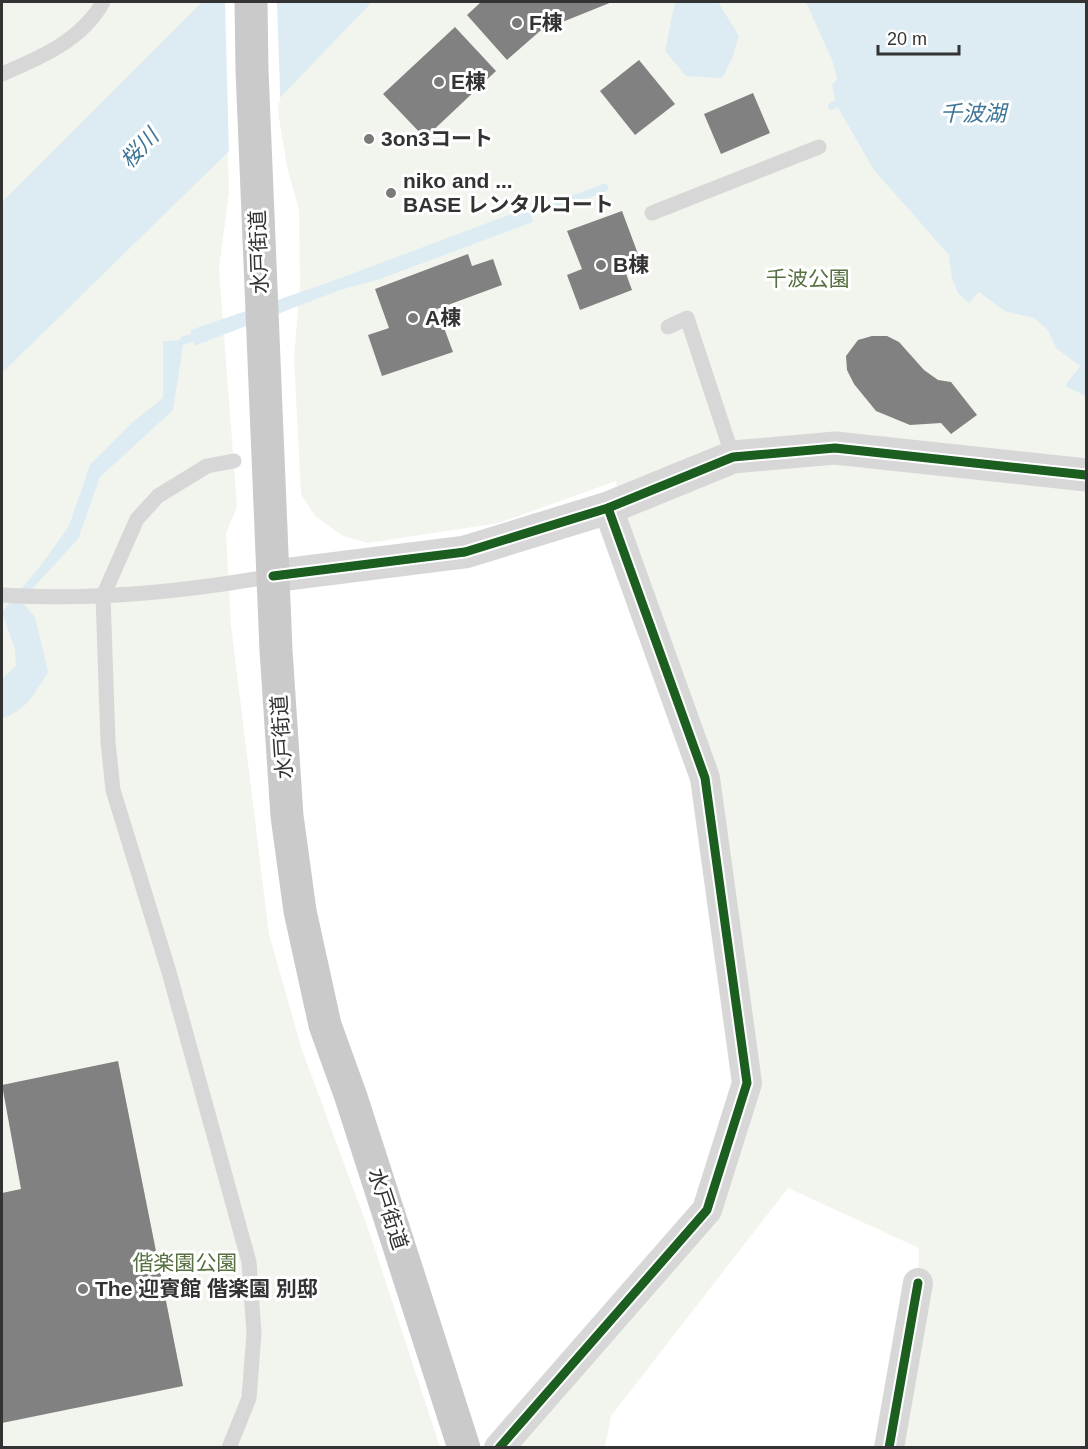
<svg xmlns="http://www.w3.org/2000/svg" width="1088" height="1449" viewBox="0 0 1088 1449" font-family="Helvetica,'Noto Sans JP',sans-serif">
<style>
.green{fill:#f1f5ed}
.water{fill:#ddebf3}
.pier{fill:#fff}
.lines{fill:none;stroke-linecap:round;stroke-linejoin:round}
.stream{stroke:#ddebf3;stroke-width:8}
.building{fill:#818181}
.service{stroke:#d7d7d7;stroke-width:15}
.minor{stroke:#d7d7d7;stroke-width:30}
.tertiary{stroke:#d7d7d7;stroke-width:33}
.primary{stroke:#cacaca;stroke-width:33}
.cycleway-casing{stroke:#fff;stroke-width:13}
.cycleway{stroke:#1b5e20;stroke-width:9}
.poi-dot{fill:#7a7a7a;stroke:#fff;stroke-width:2}
.labels{text-anchor:middle;stroke-width:6;stroke-linejoin:round;paint-order:stroke}
.poi-label{font-size:21px;font-weight:bold;fill:#333;stroke:#fff;text-anchor:start}
.street-label{font-size:21px;fill:#333;stroke:#fff}
.park-label{font-size:21px;fill:#56703f;stroke:#fff}
.water-label{font-size:22px;font-style:italic;fill:#3f7597;stroke:#fff}
</style>
<rect width="100%" height="100%" fill="#fff"/>
<g class="green">
<path d="M 2,2 L 223,2 L 229,192 L 219,269 L 237,507 L 226,533 L 231,625 L 269,934 L 302,1050 L 369,1231 L 440,1447 L 2,1448 Z"/>
<path d="M 276,2 L 1086,2 L 1086,1447 L 889,1447 L 918,1283 L 919,1248 L 788,1188 L 611,1416 L 605,1447 L 520,1447 L 647,1279 L 707,1210 L 747,1083 L 705,778 L 621,521 L 616,481 L 499,523 L 368,543 L 343,536 L 315,516 L 301,494 L 294,359 L 300,285 L 299,210 L 287,167 L 279,118 L 275,47 Z"/>
</g>
<g class="water">
<path d="M 202,2 L 372,2 L 225,155 L 2,373 L 2,202 Z"/>
<path d="M 675,2 L 718,2 L 739,36 L 732,59 L 722,78 L 686,76 L 665,51 Z"/>
<path d="M 806,2 L 1086,2 L 1086,396 L 1065,386 L 1080,366 L 1056,348 L 1048,330 L 1034,318 L 1005,311 L 979,292 L 969,303 L 958,293 L 952,279 L 949,255 L 874,170 L 836,104 L 832,85 L 837,79 L 833,62 Z"/>
<path d="M 530,207 L 533,222 L 380,279 L 340,290 L 194,346 L 191,330 L 341,278 Z"/>
<path d="M 184,340 L 173,410 L 100,477 L 78,539 L 21,601 L 35,617 L 48,672 C 35,693 26,711 2,718 L 2,679 L 16,666 L 15,650 L 2,612 L 42,564 L 69,526 L 90,465 L 134,421 L 163,398 L 163,341 Z"/>
</g>
<path class="pier" d="M 225,2 L 277,2 L 280,90 L 280,102 L 229,154 Z"/>
<g class="lines">
<g class="stream">
<path d="M 832,106 L 836,104"/>
<path d="M 558,205 L 604,188"/>
<path d="M 184,340 L 192,338"/>
</g>
</g>
<g class="building">
<path d="M 481,2 L 612,2 L 540,31 L 507,60 L 467,15 Z"/>
<path d="M 455,27 L 496,71 L 425,138 L 383,94 Z"/>
<path d="M 639,60 L 675,104 L 635,135 L 600,91 Z"/>
<path d="M 753,93 L 770,133 L 721,154 L 704,114 Z"/>
<path d="M 622,211 L 638,254 L 621,260 L 632,290 L 580,310 L 567,275 L 582,269 L 567,231 Z"/>
<path d="M 468,254 L 472,266 L 493,259 L 502,285 L 437,309 L 453,352 L 382,376 L 368,335 L 389,328 L 375,289 Z"/>
<path d="M 872,336 L 887,336 L 899,342 L 924,370 L 938,380 L 951,382 L 977,415 L 951,434 L 941,423 L 910,425 L 876,411 L 854,384 L 847,370 L 846,356 L 858,340 Z"/>
<path d="M 118,1061 L 183,1386 L 2,1423 L 2,1193 L 21,1189 L 2,1085 Z"/>
</g>
<g class="lines">
<g class="service">
<path d="M 2,74 C 40,58 82,40 103,2"/>
<path d="M 652,213 L 819,147"/>
<path d="M 668,327 L 687,318 L 733,457"/>
<path d="M 2,595 C 92,601 184,592 273,576"/>
<path d="M 229,1448 L 249,1398 L 254,1333 L 249,1262 L 169,972 L 113,790 L 108,742 L 103,596 L 137,519 L 158,496 L 207,466 L 234,461"/>
</g>
<g class="minor">
<path d="M 499,1448 L 707,1210 L 747,1083 L 705,778 L 608,508"/>
<path d="M 889,1448 L 918,1283"/>
</g>
<path class="tertiary" d="M 273,576 L 465,552 L 608,508 L 733,457 L 835,448 L 1086,475"/>
<path class="primary" d="M 251,2 L 252,70 L 276,650 L 287,816 L 300,911 L 325,1025 L 351,1097 L 464,1448"/>
<g class="cycleway-casing">
<g id="cycleway">
<path d="M 273,576 L 465,552 L 608,508 L 733,457 L 835,448 L 1086,475"/>
<path d="M 499,1448 L 707,1210 L 747,1083 L 705,778 L 608,508"/>
<path d="M 889,1448 L 918,1283"/>
</g>
</g>
<use href="#cycleway" class="cycleway"/>
</g>
<g class="poi-dot">
<circle cx="517" cy="23" r="6"/>
<circle cx="439" cy="82" r="6"/>
<circle cx="369" cy="139" r="6"/>
<circle cx="391" cy="193" r="6"/>
<circle cx="601" cy="265" r="6"/>
<circle cx="413" cy="318" r="6"/>
<circle cx="83" cy="1289" r="6"/>
</g>
<g class="labels">
<g class="poi-label">
<text x="529" y="30">F棟</text>
<text x="451" y="89">E棟</text>
<text x="381" y="146">3on3コート</text>
<text x="403" y="188">niko and ...<tspan x="403" dy="24">BASE レンタルコート</tspan></text>
<text x="613" y="272">B棟</text>
<text x="425" y="325">A棟</text>
<text x="95" y="1296">The 迎賓館 偕楽園 別邸</text>
</g>
<g class="street-label">
<text transform="translate(259 252) rotate(-92)" y="7">水戸街道</text>
<text transform="translate(282 737) rotate(-94)" y="7">水戸街道</text>
<text transform="translate(388 1209) rotate(72)" y="7">水戸街道</text>
</g>
<g class="park-label">
<text x="808" y="286">千波公園</text>
<text x="185" y="1270">偕楽園公園</text>
</g>
<g class="water-label">
<text x="973" y="121">千波湖</text>
<text transform="translate(139 148) rotate(-47)" y="8">桜川</text>
</g>
</g>
<rect width="1088" height="1449" fill="none" stroke="#333333" stroke-width="6"/>
<path d="M878 45v9h81v-9" fill="none" stroke="#333333" stroke-width="3"/>
<text x="887" y="45" font-size="18" fill="#333333" stroke="#ffffff" stroke-width="4.5" paint-order="stroke">20 m</text>
</svg>
